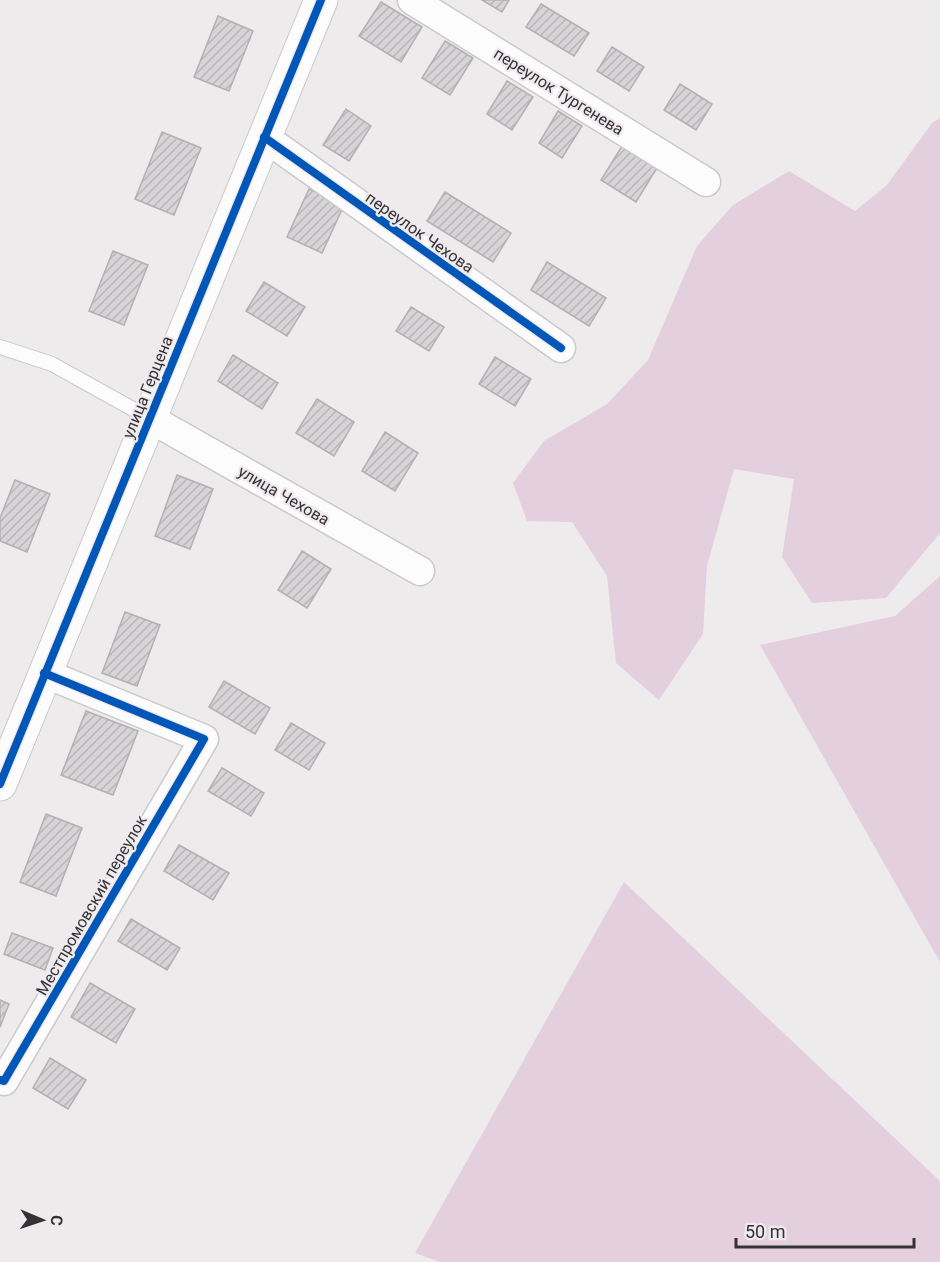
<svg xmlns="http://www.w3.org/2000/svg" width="940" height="1262" viewBox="0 0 940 1262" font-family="Roboto,sans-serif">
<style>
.green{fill:#e4cfde}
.building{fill:url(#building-hatch);stroke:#b3b0b2;stroke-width:1.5}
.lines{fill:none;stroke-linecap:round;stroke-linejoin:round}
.lane-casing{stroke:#cbc9ca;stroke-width:16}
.street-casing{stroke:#cbc9ca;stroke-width:31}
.secondary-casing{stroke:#cbc9ca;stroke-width:35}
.lane{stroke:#fcfcfc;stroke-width:14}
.street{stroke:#fcfcfc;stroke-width:28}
.secondary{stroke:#fcfcfc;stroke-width:33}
.cycleway-casing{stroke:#efeaee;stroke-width:11}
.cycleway{stroke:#0057b8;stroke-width:8}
.labels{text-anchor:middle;stroke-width:4.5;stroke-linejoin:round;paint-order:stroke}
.street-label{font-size:16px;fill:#343234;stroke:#efeaee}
</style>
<defs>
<pattern id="building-hatch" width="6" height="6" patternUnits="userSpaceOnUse" patternTransform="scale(1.5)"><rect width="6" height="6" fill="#d6d4d6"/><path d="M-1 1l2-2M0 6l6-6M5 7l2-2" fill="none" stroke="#b8b6b8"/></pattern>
</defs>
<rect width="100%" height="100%" fill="#eeebed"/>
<g class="green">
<path d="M 940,118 L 940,533 L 886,598 L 812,603 L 782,557 L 794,479 L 734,469 L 707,566 L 703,634 L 659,700 L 616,663 L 607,576 L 572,522 L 527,521 L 513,483 L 544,441 L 607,404 L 648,360 L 697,246 L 733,205 L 789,171 L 855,211 L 887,185 L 932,123 Z"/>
<path d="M 940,576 L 940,962 L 760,645 L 895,616 Z"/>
<path d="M 624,882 L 940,1181 L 940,1262 L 440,1262 L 415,1253 Z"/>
</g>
<g class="building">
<path d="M 482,0 L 509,0 L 502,12 Z"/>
<path d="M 381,2 L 422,27 L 401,62 L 359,36 Z"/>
<path d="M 541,4 L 589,33 L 574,56 L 526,27 Z"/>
<path d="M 218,16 L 253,31 L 229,91 L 194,77 Z"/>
<path d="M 445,41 L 473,58 L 450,95 L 422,78 Z"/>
<path d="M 612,47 L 644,67 L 629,91 L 597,71 Z"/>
<path d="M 507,81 L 533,97 L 512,130 L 487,114 Z"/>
<path d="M 680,84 L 712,104 L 696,130 L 664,110 Z"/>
<path d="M 346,109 L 371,126 L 349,161 L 323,145 Z"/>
<path d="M 558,111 L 582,126 L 562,158 L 539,143 Z"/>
<path d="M 162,132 L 201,148 L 174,215 L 135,199 Z"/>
<path d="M 622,146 L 657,168 L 636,202 L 601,180 Z"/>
<path d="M 309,189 L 344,205 L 322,253 L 287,237 Z"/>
<path d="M 445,192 L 511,233 L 493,262 L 427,221 Z"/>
<path d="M 113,251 L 148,265 L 124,325 L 89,311 Z"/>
<path d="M 547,262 L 606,298 L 589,326 L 531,290 Z"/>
<path d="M 264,282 L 305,307 L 287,336 L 246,311 Z"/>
<path d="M 411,307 L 444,327 L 429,351 L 396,331 Z"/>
<path d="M 233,355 L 278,383 L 262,409 L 218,381 Z"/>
<path d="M 495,357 L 531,379 L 515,406 L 479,384 Z"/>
<path d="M 317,399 L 354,422 L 334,456 L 296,433 Z"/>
<path d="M 385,432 L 418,453 L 395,491 L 362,471 Z"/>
<path d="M 177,475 L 213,489 L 190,549 L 155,536 Z"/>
<path d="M 15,480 L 50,494 L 27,552 L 0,541 L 0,518 Z"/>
<path d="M 302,551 L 331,569 L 307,608 L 278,590 Z"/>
<path d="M 125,612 L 160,625 L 137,686 L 102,673 Z"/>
<path d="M 224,681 L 270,708 L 255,734 L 209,707 Z"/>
<path d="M 86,711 L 138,731 L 113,795 L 61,775 Z"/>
<path d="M 291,723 L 325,743 L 309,770 L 275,750 Z"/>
<path d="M 222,768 L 264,793 L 251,816 L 208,791 Z"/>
<path d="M 46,814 L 82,828 L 56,896 L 20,882 Z"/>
<path d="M 179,845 L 229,873 L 213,900 L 164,871 Z"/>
<path d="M 131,919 L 180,948 L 167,970 L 118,941 Z"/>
<path d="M 12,933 L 53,948 L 45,970 L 4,954 Z"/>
<path d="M 90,983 L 135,1009 L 116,1043 L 71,1017 Z"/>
<path d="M 0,1000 L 9,1004 L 0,1027 Z"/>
<path d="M 50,1058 L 86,1080 L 68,1109 L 33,1088 Z"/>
</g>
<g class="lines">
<g class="lane-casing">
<path id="lane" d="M 0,347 L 52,364 L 149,418"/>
</g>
<g class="street-casing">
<g id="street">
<path d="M 412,0 L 706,182"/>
<path d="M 264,137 L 561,348"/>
<path d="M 149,418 L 420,571"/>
<path d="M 0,1080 L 4,1081 L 204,739 L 44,673"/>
</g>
</g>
<g class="secondary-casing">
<path id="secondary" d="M 0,784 L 321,0"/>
</g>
<use href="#lane" class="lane"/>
<use href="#street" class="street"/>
<use href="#secondary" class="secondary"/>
<g class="cycleway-casing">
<g id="cycleway">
<path d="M 264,137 L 561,348"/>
<path d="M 0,784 L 321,0"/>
<path d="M 0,1080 L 4,1081 L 204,739 L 44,673"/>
</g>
</g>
<use href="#cycleway" class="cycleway"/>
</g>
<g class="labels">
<g class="street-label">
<text transform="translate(559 91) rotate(32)" y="6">переулок Тургенева</text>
<text transform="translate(420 232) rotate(35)" y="6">переулок Чехова</text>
<text transform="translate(147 387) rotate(-68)" y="6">улица Герцена</text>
<text transform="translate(284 495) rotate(30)" y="6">улица Чехова</text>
<text transform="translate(91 905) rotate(-60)" y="6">Местпромовский переулок</text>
</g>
</g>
<g transform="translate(42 1220) rotate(92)" stroke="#efeaee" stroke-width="4.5" paint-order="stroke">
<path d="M0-4.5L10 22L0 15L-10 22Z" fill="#343234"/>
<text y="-9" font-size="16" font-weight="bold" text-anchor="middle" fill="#343234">С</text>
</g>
<path d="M736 1238v9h178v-9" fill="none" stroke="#343234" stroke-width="3"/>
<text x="745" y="1238" font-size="18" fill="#343234" stroke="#efeaee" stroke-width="4.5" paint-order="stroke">50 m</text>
</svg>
